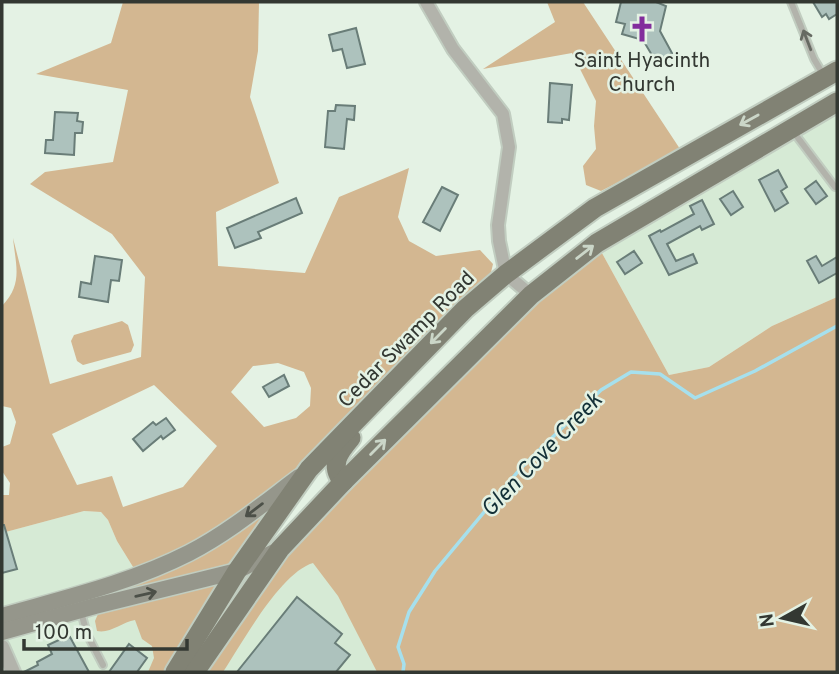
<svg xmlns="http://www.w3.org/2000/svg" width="839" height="674" viewBox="0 0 839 674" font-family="Overpass,sans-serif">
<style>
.built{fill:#d6ead5}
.green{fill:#d3b791;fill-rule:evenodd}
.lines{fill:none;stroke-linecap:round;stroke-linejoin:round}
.stream{stroke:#a6e0ed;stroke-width:3.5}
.building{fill:#adc2bd;stroke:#697d78;stroke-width:2}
.service-casing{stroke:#c1cdc0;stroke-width:10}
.minor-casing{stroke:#c1cdc0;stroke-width:16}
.tertiary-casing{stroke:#c1cdc0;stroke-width:18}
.secondary-casing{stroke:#c1cdc0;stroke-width:19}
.primary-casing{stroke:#c1cdc0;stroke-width:23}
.service{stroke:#b2b3ab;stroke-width:6}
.minor{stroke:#b2b3ab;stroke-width:12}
.tertiary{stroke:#b2b3ab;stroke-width:14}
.secondary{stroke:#95968b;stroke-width:16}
.primary{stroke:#818274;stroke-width:19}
.oneway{stroke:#666962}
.oneway2{stroke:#cbd6c8}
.oneway3{stroke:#4c5048}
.labels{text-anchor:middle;stroke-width:5;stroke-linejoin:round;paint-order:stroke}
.poi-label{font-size:21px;fill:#333832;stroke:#e4f2e4}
.street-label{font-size:21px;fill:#333832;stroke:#e4f2e4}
.water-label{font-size:23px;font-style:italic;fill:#133037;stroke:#e4f2e4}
</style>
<rect width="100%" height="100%" fill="#e4f2e4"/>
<g class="built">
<path d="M 837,100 L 837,297 L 772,326 L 709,367 L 669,375 L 597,244 Z"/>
<path d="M 84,511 L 101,512 L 108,520 L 117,541 L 138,575 L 317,552 L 377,672 L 2,672 L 2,533 Z"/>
</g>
<g class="green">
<path d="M 123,2 L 259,2 L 258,51 L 250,97 L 279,183 L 216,212 L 218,266 L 305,273 L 339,197 L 409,168 L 398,217 L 409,241 L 436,256 L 480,250 L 493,264 L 489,281 L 309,468 L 173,672 L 148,672 L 154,658 L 152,646 L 142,639 L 135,620 C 122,622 110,634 97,631 L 95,621 L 98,614 L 114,608 L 82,601 L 138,575 L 117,541 L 108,520 L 101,512 L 84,511 L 2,533 L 2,495 L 9,495 L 10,483 L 2,471 L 2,447 L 10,444 L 16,422 L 11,408 L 2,406 L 2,306 C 23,284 16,267 13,238 L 50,384 L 141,357 L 145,277 L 112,234 L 30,184 L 45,172 L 113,162 L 128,90 L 36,74 L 111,43 ZM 278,363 L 304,372 L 311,388 L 310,406 L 296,418 L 264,427 L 231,392 L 253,366 ZM 154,385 L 217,446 L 183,487 L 123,507 L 112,476 L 77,485 L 52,434 Z"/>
<path d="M 547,2 L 583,2 L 684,155 L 643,170 L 601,191 L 586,185 L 583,166 L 596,149 L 594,126 L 596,101 L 572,53 L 483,69 L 555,22 Z"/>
<path d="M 597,244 L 669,375 L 709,367 L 772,326 L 837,297 L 837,672 L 377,672 L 338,596 L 313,563 C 280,573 243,642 223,672 L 206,672 L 267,580 L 327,507 Z"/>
<path d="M 122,321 L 128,325 L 134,345 L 131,352 L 83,365 L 77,361 L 71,341 L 74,335 Z"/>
</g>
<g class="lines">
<path class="stream" d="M 403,672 L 404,664 L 398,647 L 409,612 L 435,571 L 520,469 L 601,390 L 631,372 L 660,374 L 695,398 L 755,371 L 837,326"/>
</g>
<g class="building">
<path d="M 621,2 L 656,2 L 666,6 L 660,31 L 672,53 L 656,62 L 643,40 L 622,34 L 625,24 L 616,22 Z"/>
<path d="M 813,2 L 837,2 L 837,14 L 829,19 L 826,14 L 822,17 Z"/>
<path d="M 356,28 L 365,64 L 347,68 L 342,49 L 333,51 L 329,35 Z"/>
<path d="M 550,83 L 572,85 L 569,120 L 562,119 L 562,123 L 548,122 Z"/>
<path d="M 336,105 L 355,106 L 354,120 L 347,119 L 344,149 L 325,147 L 328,111 L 335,111 Z"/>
<path d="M 55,112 L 78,113 L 77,121 L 83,122 L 82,133 L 75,133 L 74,155 L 45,153 L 46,140 L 53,140 Z"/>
<path d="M 778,170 L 787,187 L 781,191 L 788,203 L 775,211 L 759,180 Z"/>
<path d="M 816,181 L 827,196 L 816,204 L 805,189 Z"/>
<path d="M 442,187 L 458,195 L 440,231 L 423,222 Z"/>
<path d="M 733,191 L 743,207 L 731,215 L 720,199 Z"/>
<path d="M 296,198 L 302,213 L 258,232 L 261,238 L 235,248 L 227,228 Z"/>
<path d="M 702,200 L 714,224 L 702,230 L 700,226 L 667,244 L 676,261 L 693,254 L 697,263 L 669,275 L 649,236 L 660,230 L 661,232 L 694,214 L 690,206 Z"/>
<path d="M 634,251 L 642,263 L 625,274 L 617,262 Z"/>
<path d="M 95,256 L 122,260 L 119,281 L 111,280 L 108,302 L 79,297 L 81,282 L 91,284 Z"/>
<path d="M 816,256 L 822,266 L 837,257 L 837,273 L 819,283 L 807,261 Z"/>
<path d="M 284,375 L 289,386 L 269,397 L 263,387 Z"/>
<path d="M 166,418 L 175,430 L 163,439 L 161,436 L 143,451 L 133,439 L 153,422 L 156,425 Z"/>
<path d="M 2,525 L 4,525 L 17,569 L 2,573 Z"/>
<path d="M 297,597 L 342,634 L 335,643 L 350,655 L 336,672 L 237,672 Z"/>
<path d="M 70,637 L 89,672 L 24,672 L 38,665 L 37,662 L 52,654 L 48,645 L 63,638 L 63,640 Z"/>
<path d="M 129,644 L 147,658 L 137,672 L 109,672 Z"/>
</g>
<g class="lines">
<g class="service-casing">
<g id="service">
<path d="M 791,2 L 814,59 L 824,76"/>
<path d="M 792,130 L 835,187"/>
<path d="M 81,612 L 87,634 L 103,665"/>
</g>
</g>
<g class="minor-casing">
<path id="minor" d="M 426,2 L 453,49 L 503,114 L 509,147 L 498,225 L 499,241 L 506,274 L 531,295"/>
</g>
<g class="tertiary-casing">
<path id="tertiary" d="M 2,647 L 13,672"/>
</g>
<g class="secondary-casing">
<g id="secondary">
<path d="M 2,616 C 65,598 130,583 189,553 C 228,533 263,504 299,477"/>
<path d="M 2,632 L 95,606 L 237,571 L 278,550"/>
</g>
</g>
<g class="primary-casing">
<g id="primary">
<path d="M 343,482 C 329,465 339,452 351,438"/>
<path d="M 175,672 L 237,571 L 309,469 L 465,309 L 506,274 L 595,208 L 837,71"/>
<path d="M 195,672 L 280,549 L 343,482 L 531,295 L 597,243 L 837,102"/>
</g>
</g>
<use href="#service" class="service"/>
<use href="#minor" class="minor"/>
<use href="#tertiary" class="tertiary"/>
<use href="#secondary" class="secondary"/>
<use href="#primary" class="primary"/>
</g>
<defs><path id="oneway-shaft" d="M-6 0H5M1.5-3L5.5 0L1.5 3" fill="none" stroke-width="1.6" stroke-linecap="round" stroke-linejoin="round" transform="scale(1.75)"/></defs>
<use class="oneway" href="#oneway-shaft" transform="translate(807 40) rotate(-111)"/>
<g class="oneway2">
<use href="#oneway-shaft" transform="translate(749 120) rotate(151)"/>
<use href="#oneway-shaft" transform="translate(585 252) rotate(-38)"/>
<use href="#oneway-shaft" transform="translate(438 336) rotate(135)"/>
<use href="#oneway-shaft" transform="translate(378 447) rotate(-45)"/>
</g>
<g class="oneway3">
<use href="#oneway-shaft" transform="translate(254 510) rotate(143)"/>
<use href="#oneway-shaft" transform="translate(146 594) rotate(-13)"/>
</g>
<defs>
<g id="church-bare" transform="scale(2.1)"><path d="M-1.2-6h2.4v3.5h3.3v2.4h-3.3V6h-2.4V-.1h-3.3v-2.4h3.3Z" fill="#822d9c" stroke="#e4f2e4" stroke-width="2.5" paint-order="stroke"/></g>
</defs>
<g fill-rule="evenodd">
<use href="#church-bare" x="642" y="29"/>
</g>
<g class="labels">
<g class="poi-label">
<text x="642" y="67">Saint Hyacinth<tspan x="642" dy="24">Church</tspan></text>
</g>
<g class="street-label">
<text transform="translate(406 339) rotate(-45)" y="7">Cedar Swamp Road</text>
</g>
<g class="water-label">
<text transform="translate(541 454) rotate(-46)" y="8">Glen Cove Creek</text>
</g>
</g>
<rect width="839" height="674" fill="none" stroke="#333832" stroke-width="7"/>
<g transform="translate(783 618) rotate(262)" stroke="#e4f2e4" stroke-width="5" paint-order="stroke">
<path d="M0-5L12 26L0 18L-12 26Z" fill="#333832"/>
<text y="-10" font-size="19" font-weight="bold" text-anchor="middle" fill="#333832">N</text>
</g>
<path d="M24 639v10h163v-10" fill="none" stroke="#333832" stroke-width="3.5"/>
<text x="35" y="639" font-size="21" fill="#333832" stroke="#e4f2e4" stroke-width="5" paint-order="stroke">100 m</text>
</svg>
